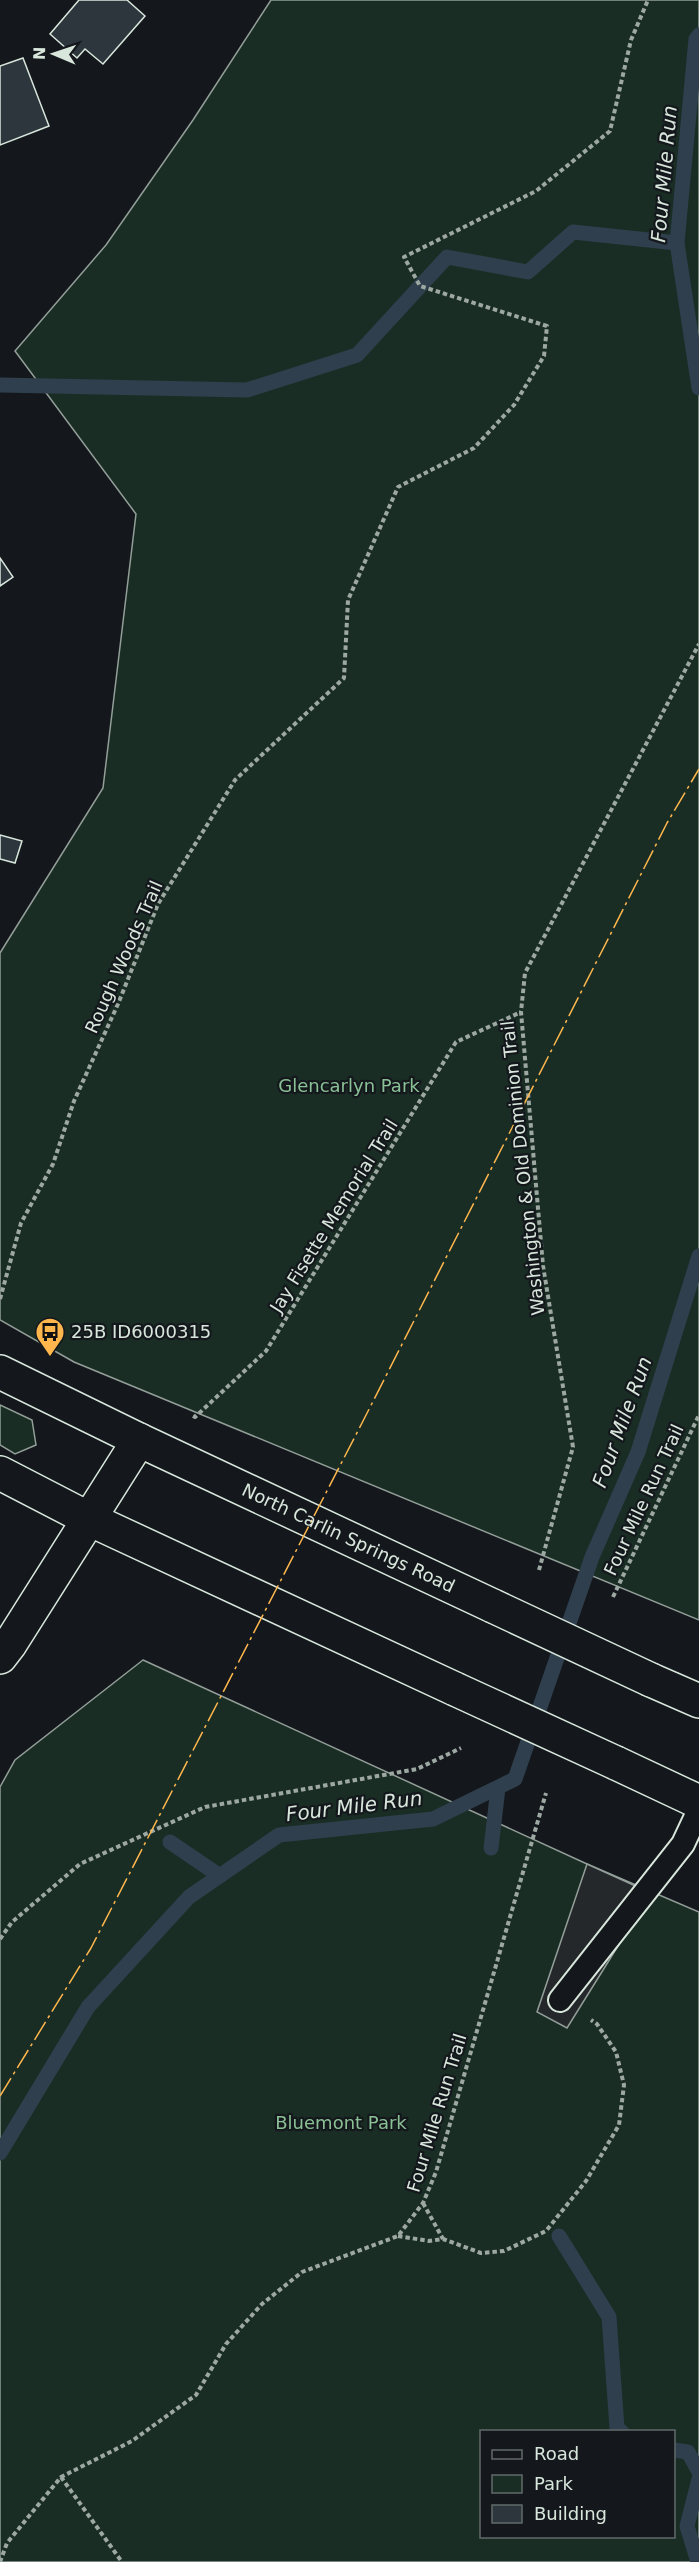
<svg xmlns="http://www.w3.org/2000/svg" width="699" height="2562" viewBox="0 0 699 2562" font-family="'DejaVu Sans',sans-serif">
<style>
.green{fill:#1a2d24;stroke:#939e99;stroke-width:1.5;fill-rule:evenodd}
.parking{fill:#24282b;stroke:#939e99;stroke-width:1.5}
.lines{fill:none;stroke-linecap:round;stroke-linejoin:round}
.stream{stroke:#2f3f4d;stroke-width:15}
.building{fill:#2c363c;stroke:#d8e6dc;stroke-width:1.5}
.service-casing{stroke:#d8e6dc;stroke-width:26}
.minor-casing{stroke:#d8e6dc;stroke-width:36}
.secondary-casing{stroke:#d8e6dc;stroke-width:36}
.path{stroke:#9da8a2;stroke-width:4;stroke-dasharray:4.5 3;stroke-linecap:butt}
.service{stroke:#14181c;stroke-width:22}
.minor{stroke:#14181c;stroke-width:33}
.secondary{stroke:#14181c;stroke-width:33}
.secondary-bridge-casing{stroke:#d8e6dc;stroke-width:36;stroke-linecap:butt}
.secondary-bridge{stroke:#14181c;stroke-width:33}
.power{stroke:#ffb74d;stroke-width:1.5;stroke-dasharray:21 4.5 3 4.5;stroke-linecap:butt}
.labels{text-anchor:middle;stroke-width:4.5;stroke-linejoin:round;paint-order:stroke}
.street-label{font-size:18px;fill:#d8e6dc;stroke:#14181c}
.park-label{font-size:18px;fill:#8ac095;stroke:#14181c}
.poi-label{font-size:18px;fill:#d8e6dc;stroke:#14181c;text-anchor:start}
.water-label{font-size:20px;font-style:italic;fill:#d8e6dc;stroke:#14181c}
</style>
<rect width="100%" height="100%" fill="#14181c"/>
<g class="green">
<path d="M 271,0 L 699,0 L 699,1620 L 74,1362 L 0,1320 L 0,953 L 103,788 L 136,514 L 15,351 L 106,245 L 193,120 Z"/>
<path d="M 0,1405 L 32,1420 L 36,1445 L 15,1454 L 0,1445 Z"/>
<path d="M 143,1660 L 587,1864 L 699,1912 L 699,2562 L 0,2562 L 0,1787 L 15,1760 ZM 482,2432 L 674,2432 L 674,2536 L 482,2536 Z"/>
</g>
<path class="parking" d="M 587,1864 L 651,1893 L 567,2028 L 537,2012 Z"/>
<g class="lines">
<g class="stream">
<path d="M 699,35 L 696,39 L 677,243 L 699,388"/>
<path d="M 0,385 L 247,390 L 357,355 L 447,257 L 528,272 L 573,232 L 677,243"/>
<path d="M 170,1842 L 220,1876"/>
<path d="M 491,1848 L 498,1788"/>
<path d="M 0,2153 L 88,2007 L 189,1897 L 279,1835 L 433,1819 L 515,1779 L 592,1557 L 638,1452 L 699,1256"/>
<path d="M 559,2236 L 609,2317 L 617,2428 L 622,2432"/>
<path d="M 674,2450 L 688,2452 L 699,2472"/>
<path d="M 698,2562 L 687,2526 L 699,2479"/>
</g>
</g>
<g class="building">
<path d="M 79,0 L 127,0 L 145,16 L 103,64 L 85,49 L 77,58 L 50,34 Z"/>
<path d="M 23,58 L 49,126 L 0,145 L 0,66 Z"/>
<path d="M 0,558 L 13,577 L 0,586 Z"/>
<path d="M 0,835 L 22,841 L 15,863 L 0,859 Z"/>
</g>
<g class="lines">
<g class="service-casing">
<path id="service" d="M 560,2000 L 683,1844 L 699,1810"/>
</g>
<g class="minor-casing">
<path id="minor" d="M 0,1657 L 10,1644 L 139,1440"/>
</g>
<g class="secondary-casing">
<g id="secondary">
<path id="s1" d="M 0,1372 L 139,1440 L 493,1606"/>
<path d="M 0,1473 L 89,1519 L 455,1689"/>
<path d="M 651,1680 L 699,1701"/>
<path d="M 616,1763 L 699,1802"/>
</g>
</g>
<g class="path">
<path d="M 0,1299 L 21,1223 L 53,1164 L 74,1101 L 118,1004 L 158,904 L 235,780 L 344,678 L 348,600 L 398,487 L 474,448 L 514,405 L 544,356 L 547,326 L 420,286 L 404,257 L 536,191 L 610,131 L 631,40 L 648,0"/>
<path d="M 193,1416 L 195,1417 L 266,1351 L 456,1042 L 521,1012"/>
<path d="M 539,1570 L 573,1447 L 543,1266 L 521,1012 L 525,973 L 699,644"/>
<path d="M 613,1597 L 699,1415"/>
<path d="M 0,1939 L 12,1922 L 80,1864 L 205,1807 L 417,1769 L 461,1748"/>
<path d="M 423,2203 L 443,2239"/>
<path d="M 398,2236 L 429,2241 L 443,2239 L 481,2253 L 504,2251 L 546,2231 L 586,2181 L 619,2125 L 624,2085 L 616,2052 L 597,2024 L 591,2020"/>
<path d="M 61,2477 L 122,2562"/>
<path d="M 0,2562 L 7,2543 L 61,2477 L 132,2441 L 196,2395 L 226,2344 L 262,2304 L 302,2272 L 398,2236 L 423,2203 L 436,2172 L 546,1793"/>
</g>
<use href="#service" class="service"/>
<use href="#minor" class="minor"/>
<use href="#secondary" class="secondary"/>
<g class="secondary-bridge-casing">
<g id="secondary-bridge">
<path d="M 493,1606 L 651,1680"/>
<path d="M 455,1689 L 616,1763"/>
</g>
</g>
<use href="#secondary-bridge" class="secondary-bridge"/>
<path class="power" d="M 0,2096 L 91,1948 L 362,1423 L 667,823 L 699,769"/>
</g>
<defs>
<g id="bus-pin" transform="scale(1.5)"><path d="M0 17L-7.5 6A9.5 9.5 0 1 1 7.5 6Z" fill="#ffb74d" stroke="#14181c"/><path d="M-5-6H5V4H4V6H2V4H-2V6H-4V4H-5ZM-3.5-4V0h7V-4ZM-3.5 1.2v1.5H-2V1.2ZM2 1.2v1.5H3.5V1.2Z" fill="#111"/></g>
</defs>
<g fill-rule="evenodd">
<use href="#bus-pin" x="50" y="1332"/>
</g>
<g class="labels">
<g class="street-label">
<text transform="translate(124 957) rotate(-66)" y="6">Rough Woods Trail</text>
<text transform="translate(523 1168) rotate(-96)" y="6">Washington &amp; Old Dominion Trail</text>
<text transform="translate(334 1216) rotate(-58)" y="6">Jay Fisette Memorial Trail</text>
<text transform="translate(644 1500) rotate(-65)" y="6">Four Mile Run Trail</text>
<text dy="6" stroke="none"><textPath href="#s1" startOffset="386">North Carlin Springs Road</textPath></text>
<text transform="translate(437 2113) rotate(-73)" y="6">Four Mile Run Trail</text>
</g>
<g class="park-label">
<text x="349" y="1092">Glencarlyn Park</text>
<text x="341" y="2129">Bluemont Park</text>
</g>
<g class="poi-label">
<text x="71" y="1338">25B ID6000315</text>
</g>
<g class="water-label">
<text transform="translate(664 174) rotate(-85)" y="7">Four Mile Run</text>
<text transform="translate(622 1422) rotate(-70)" y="7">Four Mile Run</text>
<text transform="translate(354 1806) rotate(-7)" y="7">Four Mile Run</text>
</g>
</g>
<rect x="480" y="2430" width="195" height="108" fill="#14181c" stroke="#626a69" stroke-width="1.5"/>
<rect x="492" y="2450" width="30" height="9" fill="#14181c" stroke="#626a69" stroke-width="1.5"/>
<text x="534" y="2460" font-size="18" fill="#d8e6dc">Road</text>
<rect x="492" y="2475" width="30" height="18" fill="#1a2d24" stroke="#626a69" stroke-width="1.5"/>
<text x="534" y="2490" font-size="18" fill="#d8e6dc">Park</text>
<rect x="492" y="2505" width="30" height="18" fill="#2c363c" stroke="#626a69" stroke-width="1.5"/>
<text x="534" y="2520" font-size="18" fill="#d8e6dc">Building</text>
<g transform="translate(54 54) rotate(272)" stroke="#14181c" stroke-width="4.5" paint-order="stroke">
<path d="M0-4.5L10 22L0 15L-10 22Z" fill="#d8e6dc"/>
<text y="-9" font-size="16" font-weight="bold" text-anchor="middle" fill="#d8e6dc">N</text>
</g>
</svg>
